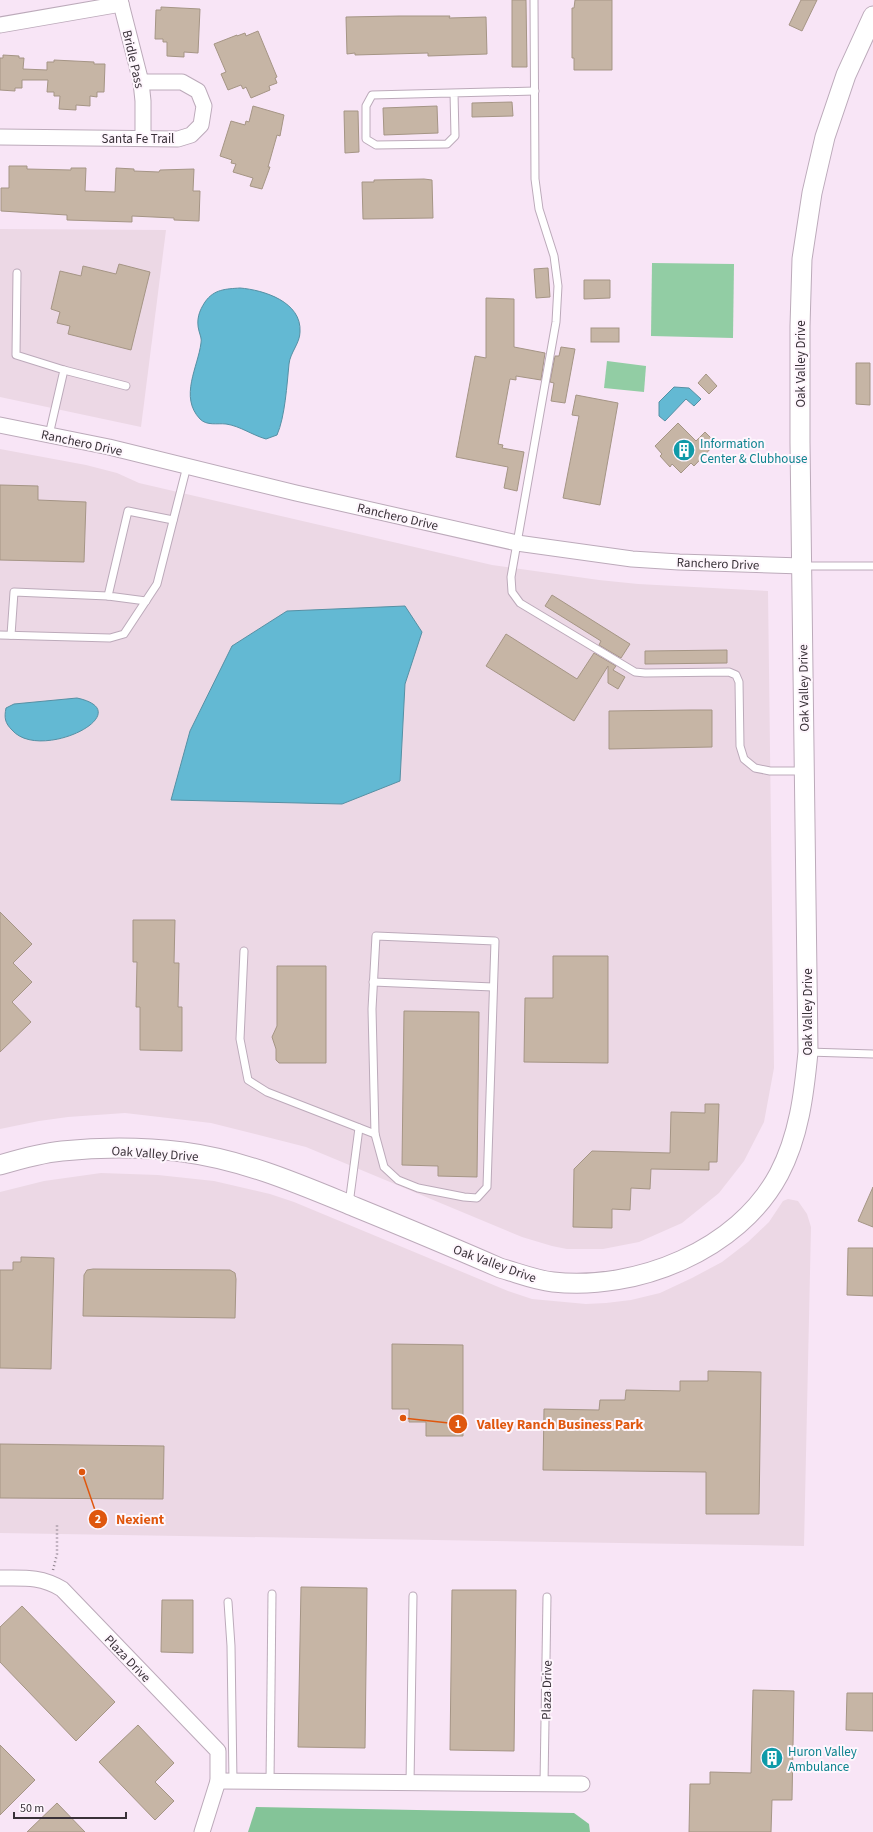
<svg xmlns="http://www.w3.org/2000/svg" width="873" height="1832" viewBox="0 0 873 1832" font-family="'Source Sans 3',sans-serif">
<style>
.commercial{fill:#ecd8e5}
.green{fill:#92cda4}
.forest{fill:#84c498}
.water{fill:#63b9d3;stroke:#5690a4}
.building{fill:#c6b5a5;stroke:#a59585}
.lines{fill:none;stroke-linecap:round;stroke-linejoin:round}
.service-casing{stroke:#bcaaba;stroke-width:9}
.minor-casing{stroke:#bcaaba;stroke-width:17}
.tertiary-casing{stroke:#bcaaba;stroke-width:21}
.path{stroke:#90838f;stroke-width:2.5;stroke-dasharray:1 3;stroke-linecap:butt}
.service{stroke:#fff;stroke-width:7}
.minor{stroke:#fff;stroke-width:15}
.tertiary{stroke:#fff;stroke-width:19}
.labels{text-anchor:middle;stroke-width:4;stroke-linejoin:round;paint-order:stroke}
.street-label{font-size:13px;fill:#393138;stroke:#fef6fd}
.culture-label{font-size:13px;fill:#0d838f;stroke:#fef6fd;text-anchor:start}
.leader{fill:none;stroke:#df570e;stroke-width:1.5}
.callout-dot{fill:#df570e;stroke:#fef6fd;stroke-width:1.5}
.mark-label{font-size:12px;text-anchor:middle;font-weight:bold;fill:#fff}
.callout-label{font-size:14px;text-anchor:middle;font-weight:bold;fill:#df570e;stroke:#fef6fd;stroke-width:4;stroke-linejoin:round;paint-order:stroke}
</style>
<rect width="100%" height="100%" fill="#f8e5f6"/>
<g class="commercial">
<path d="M 0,229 L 166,230 L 141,427 L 0,397 Z"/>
<path d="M 0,449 L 86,465 L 117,473 L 139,483 L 492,565 L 599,580 L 638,584 L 768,591 L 774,1068 L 764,1122 L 744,1161 L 719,1193 L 682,1223 L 639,1242 L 603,1249 L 567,1249 L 552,1246 L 522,1237 L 306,1147 L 211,1123 L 125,1113 L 68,1117 L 39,1121 L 0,1129 Z"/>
<path d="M 101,1173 L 158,1175 L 214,1181 L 270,1194 L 294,1202 L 508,1291 L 532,1299 L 586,1304 L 606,1303 L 631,1300 L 660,1293 L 692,1278 L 722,1262 L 748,1242 L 769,1222 L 783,1201 L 788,1199 L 798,1201 L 807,1214 L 811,1227 L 804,1546 L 0,1533 L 0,1192 L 44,1181 Z"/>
</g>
<g class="green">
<path d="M 652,263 L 734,264 L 733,338 L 651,336 Z"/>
<path d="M 607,361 L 646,366 L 644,392 L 604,388 Z"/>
</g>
<path class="forest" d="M 256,1807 L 574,1813 L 589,1824 L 590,1832 L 248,1832 Z"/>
<g class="water">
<path d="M 240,288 C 264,290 302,302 300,332 C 300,343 290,353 289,364 C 287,384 285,417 277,435 L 266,439 C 252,435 240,426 226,424 C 217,423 207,426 200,419 C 179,397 198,367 201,343 C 202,339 200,335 199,331 C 196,320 199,311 205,302 C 214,289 226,289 240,288 Z"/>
<path d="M 674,387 L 689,388 L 701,399 L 694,406 L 686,399 L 665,421 L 659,416 L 659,402 Z"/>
<path d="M 405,606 L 422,632 L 405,684 L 400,781 L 342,804 L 171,800 L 190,731 L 232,646 L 287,611 Z"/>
<path d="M 77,698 C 142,712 40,763 12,730 C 5,723 4,718 6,708 L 14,704 Z"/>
</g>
<g class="building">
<path d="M 512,0 L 526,0 L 527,67 L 512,67 Z"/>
<path d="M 575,0 L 612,0 L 612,70 L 574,70 L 574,58 L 572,58 L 572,8 L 574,8 Z"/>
<path d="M 801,0 L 817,0 L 802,31 L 789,25 Z"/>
<path d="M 161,7 L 200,9 L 198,53 L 184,52 L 184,57 L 167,56 L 167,42 L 163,42 L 163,39 L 155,39 L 156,10 L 161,10 Z"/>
<path d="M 399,16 L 450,16 L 449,18 L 486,17 L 487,54 L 428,56 L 428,53 L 355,55 L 355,53 L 347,54 L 346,17 Z"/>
<path d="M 258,31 L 277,77 L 275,78 L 277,83 L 269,86 L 270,90 L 251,98 L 246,87 L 243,89 L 241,85 L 228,90 L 221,74 L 226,72 L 214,44 L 237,35 L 237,36 L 245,33 L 246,36 Z"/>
<path d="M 3,55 L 19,56 L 19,58 L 24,58 L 23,69 L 47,70 L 47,62 L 54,62 L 54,60 L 94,62 L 94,64 L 105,64 L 104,92 L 97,92 L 97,97 L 90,96 L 90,106 L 76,105 L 76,110 L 59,109 L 60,96 L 54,96 L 54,92 L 47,92 L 48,80 L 22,80 L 22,88 L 15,88 L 15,91 L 0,90 L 0,58 L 3,58 Z"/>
<path d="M 512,102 L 513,116 L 472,117 L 472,103 Z"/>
<path d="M 253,106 L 284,115 L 280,136 L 277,135 L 268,167 L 270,167 L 262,189 L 250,186 L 253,178 L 233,172 L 236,164 L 231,163 L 232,160 L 220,156 L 231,121 L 245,125 L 246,121 L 249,122 Z"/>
<path d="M 437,106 L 438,133 L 384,135 L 383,108 Z"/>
<path d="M 344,111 L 358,111 L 359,152 L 345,153 Z"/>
<path d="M 9,166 L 27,166 L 27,169 L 71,170 L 71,168 L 86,168 L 85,191 L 115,192 L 116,168 L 134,169 L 134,171 L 159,172 L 160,170 L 194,169 L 193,191 L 200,191 L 199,221 L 174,220 L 174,218 L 132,216 L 132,222 L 67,220 L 67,215 L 1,211 L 1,188 L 9,188 Z"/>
<path d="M 424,179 L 432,180 L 433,218 L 363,219 L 362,182 L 374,182 L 374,180 Z"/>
<path d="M 119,264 L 150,272 L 131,350 L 68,334 L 70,326 L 57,323 L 60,312 L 51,309 L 60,271 L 81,276 L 83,266 L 116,274 Z"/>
<path d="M 548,268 L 550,297 L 536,298 L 534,269 Z"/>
<path d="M 584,280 L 610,280 L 610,298 L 584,299 Z"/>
<path d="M 486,298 L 514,299 L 514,347 L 545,353 L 541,380 L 516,376 L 516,380 L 510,379 L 498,444 L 503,445 L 502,448 L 524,452 L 517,491 L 504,488 L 508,467 L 456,457 L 475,356 L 486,358 Z"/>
<rect x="591" y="328" width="28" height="14"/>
<path d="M 561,347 L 575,349 L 565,403 L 551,401 L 554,383 L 550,382 L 555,356 L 559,356 Z"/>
<path d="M 856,363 L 870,363 L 870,405 L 856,404 Z"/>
<path d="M 706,374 L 717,386 L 709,394 L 698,383 Z"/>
<path d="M 576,395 L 618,403 L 600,505 L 563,498 L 579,416 L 572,415 Z"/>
<path d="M 678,423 L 696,441 L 705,432 L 716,443 L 694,466 L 691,463 L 681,473 L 672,464 L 670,467 L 660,456 L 662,454 L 655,446 Z"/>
<path d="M 0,485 L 38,486 L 38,500 L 86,502 L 84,562 L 0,560 Z"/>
<path d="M 552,595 L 630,644 L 621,658 L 599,645 L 601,641 L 545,606 Z"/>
<path d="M 506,634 L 577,679 L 594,653 L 616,666 L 613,670 L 625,677 L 618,689 L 608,683 L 608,666 L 574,721 L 486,666 Z"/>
<path d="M 727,650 L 727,663 L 645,664 L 645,651 Z"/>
<path d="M 691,710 L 712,710 L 712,747 L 609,749 L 609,711 Z"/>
<path d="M 0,912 L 32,944 L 13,963 L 32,982 L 12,1002 L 31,1022 L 0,1052 Z"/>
<path d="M 133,920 L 175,920 L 174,963 L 179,963 L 178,1007 L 182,1007 L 182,1051 L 140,1050 L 140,1007 L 136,1007 L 137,962 L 133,962 Z"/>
<path d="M 553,956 L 608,956 L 608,1063 L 524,1062 L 525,998 L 553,998 Z"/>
<path d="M 277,966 L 326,966 L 326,1063 L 279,1063 L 276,1060 L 276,1049 L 272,1037 L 277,1026 Z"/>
<path d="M 404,1011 L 479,1012 L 477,1177 L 438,1176 L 438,1166 L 402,1165 Z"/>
<path d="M 705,1104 L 719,1104 L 717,1162 L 709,1162 L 709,1170 L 651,1169 L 650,1189 L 631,1188 L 630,1210 L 612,1209 L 612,1228 L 573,1227 L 574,1169 L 592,1151 L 670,1153 L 671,1112 L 705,1113 Z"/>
<path d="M 873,1187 L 873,1227 L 858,1221 Z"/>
<path d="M 848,1248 L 873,1248 L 873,1296 L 847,1295 Z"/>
<path d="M 21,1257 L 54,1258 L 51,1369 L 0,1368 L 0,1270 L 13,1270 L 13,1262 L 21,1262 Z"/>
<path d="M 93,1269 L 230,1270 L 235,1273 L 236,1279 L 235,1318 L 83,1316 L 84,1275 L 87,1270 Z"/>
<path d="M 392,1344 L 463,1345 L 463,1436 L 426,1436 L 426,1422 L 409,1422 L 409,1409 L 392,1409 Z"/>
<path d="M 708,1371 L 761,1372 L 759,1514 L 706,1514 L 706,1472 L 543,1470 L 544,1409 L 599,1410 L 600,1400 L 625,1400 L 626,1390 L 680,1391 L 680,1381 L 708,1381 Z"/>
<path d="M 0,1444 L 164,1446 L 163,1499 L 0,1498 Z"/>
<path d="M 301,1587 L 367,1588 L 365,1748 L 298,1747 Z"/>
<path d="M 452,1590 L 516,1590 L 514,1751 L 450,1750 Z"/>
<path d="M 162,1600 L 193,1600 L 193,1653 L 161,1652 Z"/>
<path d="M 22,1606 L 115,1702 L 76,1741 L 0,1662 L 0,1627 Z"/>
<path d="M 753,1690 L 794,1691 L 792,1800 L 772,1800 L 771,1832 L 689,1832 L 690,1784 L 710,1784 L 710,1772 L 751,1773 Z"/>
<path d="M 847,1693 L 873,1693 L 873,1731 L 846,1730 Z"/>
<path d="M 138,1725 L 174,1763 L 155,1782 L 174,1801 L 155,1820 L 99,1762 Z"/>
<path d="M 0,1745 L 35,1780 L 0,1815 Z"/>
<path d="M 57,1803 L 85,1832 L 27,1832 Z"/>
</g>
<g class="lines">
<g class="service-casing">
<g id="service">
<path d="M 534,0 L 535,179 L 539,209 L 554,256 L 558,286 L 556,322 L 511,577 L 512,592 L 520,603 L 635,672 L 645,673 L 729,672 L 736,675 L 739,682 L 740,746 L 744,759 L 755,768 L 770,771 L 804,771"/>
<path d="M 454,93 L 455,136 L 447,144 L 376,145 L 366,139 L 366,106 L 372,95 L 535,91"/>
<path d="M 17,273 L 16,355 L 64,370 L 49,435"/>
<path d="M 64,370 L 126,386"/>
<path d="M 802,566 L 873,566"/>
<path d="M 146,601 L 108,596 L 128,511 L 173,520"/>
<path d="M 0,635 L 110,638 L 124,634 L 157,584 L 187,466"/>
<path d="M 11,635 L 14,592 L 108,596"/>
<path d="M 376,936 L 495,941 L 487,1187 L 477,1198 L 464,1197 L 418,1188 L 398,1180 L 384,1167 L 375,1134 L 372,1009 Z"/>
<path d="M 244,951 L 240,1039 L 248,1080 L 267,1092 L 375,1134"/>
<path d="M 373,982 L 493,987"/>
<path d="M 808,1052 L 873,1054"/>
<path d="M 349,1204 L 359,1128"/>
<path d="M 228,1602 L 231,1646 L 233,1781"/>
<path d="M 270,1782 L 272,1594"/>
<path d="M 410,1783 L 413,1596"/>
<path d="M 544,1783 L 547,1597"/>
</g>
</g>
<g class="minor-casing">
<g id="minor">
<path d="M 120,0 L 141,82 L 143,101 L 143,138"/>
<path d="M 0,25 L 121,4"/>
<path d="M 0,137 L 178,139 L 191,135 L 201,125 L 204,106 L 198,91 L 182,82 L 141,82"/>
<path d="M 0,425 L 109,447 L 296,493 L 517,543 L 632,559 L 679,562 L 802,566"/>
<path d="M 0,1578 C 23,1578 41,1576 62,1589 L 218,1751 L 218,1781 L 202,1832"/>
<path d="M 218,1781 L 582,1784"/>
</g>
</g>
<g class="tertiary-casing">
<path id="tertiary" d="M 0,1165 C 20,1159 41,1153 62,1151 C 101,1147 144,1147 183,1152 C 244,1160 299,1184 355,1207 C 404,1227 452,1247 500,1268 C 518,1273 535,1280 553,1282 C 636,1291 738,1251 779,1174 C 799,1136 804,1094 808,1052 L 800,443 L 800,326 L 802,259 L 812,193 L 825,137 L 846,75 L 873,16"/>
</g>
<path class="path" d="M 53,1570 L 57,1554 L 57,1523"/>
<use href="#service" class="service"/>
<use href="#minor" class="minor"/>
<use href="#tertiary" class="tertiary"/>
</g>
<defs>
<g id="building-disc" transform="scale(1.15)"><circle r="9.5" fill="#0f9aa8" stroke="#fef6fd"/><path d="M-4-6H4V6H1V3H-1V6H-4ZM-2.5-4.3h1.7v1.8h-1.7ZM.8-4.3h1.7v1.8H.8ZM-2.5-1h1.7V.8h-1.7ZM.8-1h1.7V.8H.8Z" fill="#fff"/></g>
</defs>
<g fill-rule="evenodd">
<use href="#building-disc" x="684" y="450"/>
<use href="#building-disc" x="772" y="1758"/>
</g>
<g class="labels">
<g class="street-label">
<text transform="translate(134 59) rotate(77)" y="5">Bridle Pass</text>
<text x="138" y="143">Santa Fe Trail</text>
<text transform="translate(800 364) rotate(-90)" y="5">Oak Valley Drive</text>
<text transform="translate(82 442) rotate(12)" y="5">Ranchero Drive</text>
<text transform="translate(398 516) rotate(13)" y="5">Ranchero Drive</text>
<text transform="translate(718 563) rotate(2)" y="5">Ranchero Drive</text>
<text transform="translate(803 688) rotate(-91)" y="5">Oak Valley Drive</text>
<text transform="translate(807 1012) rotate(-90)" y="5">Oak Valley Drive</text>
<text transform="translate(155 1153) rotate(4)" y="5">Oak Valley Drive</text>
<text transform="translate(495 1263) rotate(20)" y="5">Oak Valley Drive</text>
<text transform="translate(128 1658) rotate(46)" y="5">Plaza Drive</text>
<text transform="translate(546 1690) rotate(-89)" y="5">Plaza Drive</text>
</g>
<g class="culture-label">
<text x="700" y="448">Information<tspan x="700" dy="15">Center &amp; Clubhouse</tspan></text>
<text x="788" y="1756">Huron Valley<tspan x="788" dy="15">Ambulance</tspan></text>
</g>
</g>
<path class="leader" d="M403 1418L458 1424M82 1472L98 1519"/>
<g class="callout-dot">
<circle cx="403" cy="1418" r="4"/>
<circle cx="82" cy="1472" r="4"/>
<circle cx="458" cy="1424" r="10"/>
<circle cx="98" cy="1519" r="10"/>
</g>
<g class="mark-label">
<text x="458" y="1428">1</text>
<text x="98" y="1523">2</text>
</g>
<g class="callout-label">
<text x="560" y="1429">Valley Ranch Business Park</text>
<text x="140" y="1524">Nexient</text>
</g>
<path d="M14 1812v6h112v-6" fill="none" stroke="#393138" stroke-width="2"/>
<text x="20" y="1812" font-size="12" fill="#393138" stroke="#fef6fd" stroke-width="3" paint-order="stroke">50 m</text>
</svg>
